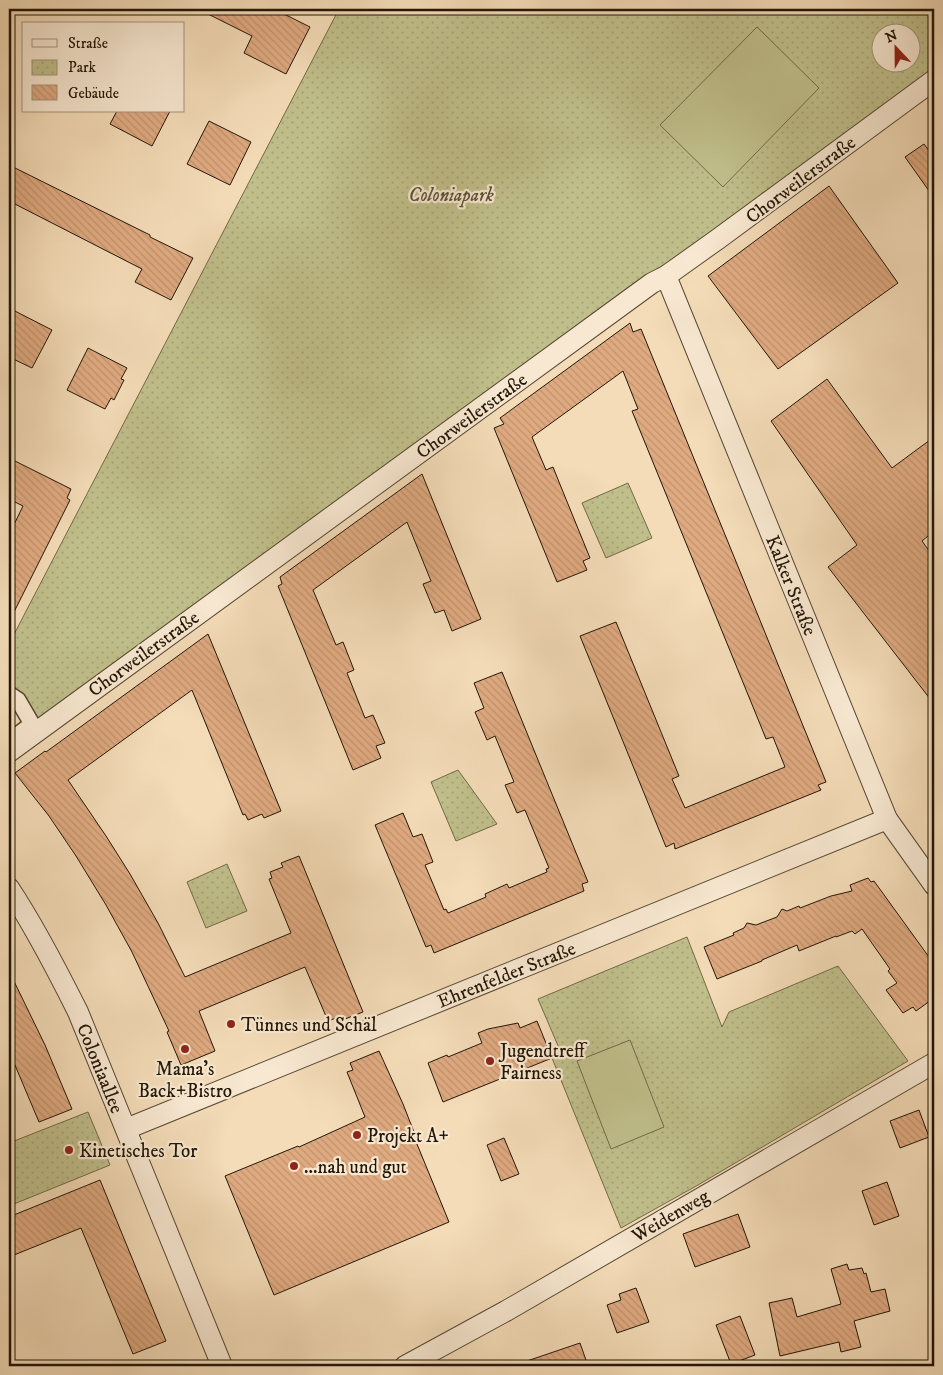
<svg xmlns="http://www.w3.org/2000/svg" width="943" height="1375" viewBox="0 0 943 1375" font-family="'IM FELL DW Pica',serif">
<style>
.park{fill:url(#park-dots);stroke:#716a49;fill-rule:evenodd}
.pitch{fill:#c0bf8b;stroke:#716a49}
.building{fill:url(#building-back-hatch);stroke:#221607}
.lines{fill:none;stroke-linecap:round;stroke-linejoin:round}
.pedestrian-casing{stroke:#564833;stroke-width:18}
.minor-casing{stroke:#564833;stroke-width:22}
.pedestrian{stroke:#f8e8d1;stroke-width:15}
.minor{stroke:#f8e8d1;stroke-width:20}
.poi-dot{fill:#8f2418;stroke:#f8e8d1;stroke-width:2}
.labels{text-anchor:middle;stroke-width:4.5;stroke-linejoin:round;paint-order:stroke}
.street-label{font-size:19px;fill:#221607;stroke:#f8e8d1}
.park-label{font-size:19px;font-style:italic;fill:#595135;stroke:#f8e8d1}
.poi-label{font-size:19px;fill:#221607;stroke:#f8e8d1;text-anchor:start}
</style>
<defs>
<pattern id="park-dots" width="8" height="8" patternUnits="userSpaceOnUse" patternTransform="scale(1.25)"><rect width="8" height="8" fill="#c0bf8b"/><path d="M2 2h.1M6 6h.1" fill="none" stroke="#a5a376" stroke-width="1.8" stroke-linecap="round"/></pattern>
<pattern id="building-back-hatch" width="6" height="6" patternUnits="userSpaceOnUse" patternTransform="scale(1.25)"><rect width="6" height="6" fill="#e0aa81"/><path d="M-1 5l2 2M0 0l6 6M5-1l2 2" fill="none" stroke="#c0926e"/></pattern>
</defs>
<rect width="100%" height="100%" fill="#f4dcb8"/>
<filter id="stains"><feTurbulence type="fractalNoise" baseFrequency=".004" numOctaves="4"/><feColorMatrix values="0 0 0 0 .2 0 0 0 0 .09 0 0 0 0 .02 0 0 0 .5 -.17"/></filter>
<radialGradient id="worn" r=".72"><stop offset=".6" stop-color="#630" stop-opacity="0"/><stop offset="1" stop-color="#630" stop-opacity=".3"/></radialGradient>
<g class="park">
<path d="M 339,9 L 934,9 L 934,71 L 32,724 L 9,694 L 9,644 ZM 880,32 L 910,32 L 910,62 L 880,62 Z"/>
<path d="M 628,483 L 652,538 L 606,558 L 582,503 Z"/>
<path d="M 458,770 L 497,824 L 456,841 L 431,782 Z"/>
<path d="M 227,864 L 247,911 L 206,928 L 187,882 Z"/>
<path d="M 687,937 L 722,1027 L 729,1012 L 838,966 L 908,1061 L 698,1185 L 621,1228 L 552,1058 L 562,1055 L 538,999 Z"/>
<path d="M 88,1112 L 110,1165 L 9,1206 L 9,1143 Z"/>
</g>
<g class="pitch">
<path d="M 757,27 L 819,88 L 723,187 L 660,125 Z"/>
<path d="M 630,1040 L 664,1127 L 611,1149 L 577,1061 Z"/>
</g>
<g class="building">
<path d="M 198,9 L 274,9 L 310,27 L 286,74 L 244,53 L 252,36 Z"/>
<path d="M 117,111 L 170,111 L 152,146 L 110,124 Z"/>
<path d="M 209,121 L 251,142 L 230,185 L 187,164 Z"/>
<path d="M 924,144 L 934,158 L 934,198 L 905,157 Z"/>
<path d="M 9,165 L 150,235 L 150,237 L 193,258 L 171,300 L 135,282 L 142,269 L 9,201 Z"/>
<path d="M 829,186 L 898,283 L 778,369 L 708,276 Z"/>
<path d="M 9,308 L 52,330 L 32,368 L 9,357 Z"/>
<path d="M 630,323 L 633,332 L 641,329 L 826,782 L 818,785 L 821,790 L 675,849 L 674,843 L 666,847 L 580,636 L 616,622 L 679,776 L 672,779 L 685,808 L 785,767 L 773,737 L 766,739 L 760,724 L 632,411 L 638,409 L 623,371 L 532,437 L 546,470 L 553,467 L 559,482 L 590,558 L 583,561 L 587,570 L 557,582 L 494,428 L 504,424 L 500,418 Z"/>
<path d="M 88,348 L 127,368 L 121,379 L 124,380 L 114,400 L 111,398 L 105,409 L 67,390 Z"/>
<path d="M 827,379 L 892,468 L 934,437 L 934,531 L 922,541 L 934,558 L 934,704 L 828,567 L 857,545 L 771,421 Z"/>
<path d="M 9,458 L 71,489 L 67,498 L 70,500 L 9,622 L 9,535 L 23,506 L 9,499 Z"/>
<path d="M 422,474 L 481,619 L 452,631 L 444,610 L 435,613 L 423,584 L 431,581 L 407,522 L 313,590 L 336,645 L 343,642 L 354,670 L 347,673 L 365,718 L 373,715 L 385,743 L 376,746 L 381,758 L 353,770 L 278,586 L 282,584 L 280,577 Z"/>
<path d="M 208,634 L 281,811 L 264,818 L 262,814 L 248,820 L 245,814 L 243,815 L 192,690 L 68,780 L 106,836 L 130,874 L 158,923 L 185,977 L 291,933 L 269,879 L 272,878 L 270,872 L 283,867 L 281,863 L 299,856 L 363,1012 L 345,1019 L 344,1015 L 328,1021 L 305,967 L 199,1011 L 215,1051 L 181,1065 L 167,1032 L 169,1031 L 132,952 L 106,905 L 76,856 L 49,816 L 15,773 L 45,751 L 46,752 Z"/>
<path d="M 502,672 L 588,882 L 582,884 L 584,891 L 434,953 L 431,945 L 426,947 L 375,825 L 403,813 L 413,837 L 422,834 L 433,862 L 425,865 L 444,910 L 446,909 L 448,913 L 486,897 L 485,894 L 507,884 L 509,888 L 547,872 L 546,869 L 549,868 L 525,810 L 517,813 L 505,785 L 514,782 L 495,736 L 487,740 L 475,712 L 484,708 L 474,683 Z"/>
<path d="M 868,878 L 871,882 L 874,881 L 934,964 L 934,998 L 916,1011 L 913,1007 L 903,1013 L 886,990 L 897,983 L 888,971 L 890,969 L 862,929 L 855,934 L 852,931 L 836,937 L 836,936 L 799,951 L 797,945 L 762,960 L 762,961 L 717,979 L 704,947 L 734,935 L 733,933 L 744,928 L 747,923 L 756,925 L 777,917 L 782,909 L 787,911 L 799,906 L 800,908 L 831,896 L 852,891 L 850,885 Z"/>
<path d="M 9,971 L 45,1045 L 72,1109 L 39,1122 L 9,1051 Z"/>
<path d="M 537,1021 L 552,1058 L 443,1102 L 428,1063 L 447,1055 L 448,1057 L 482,1043 L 478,1033 L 488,1029 L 518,1023 L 520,1028 Z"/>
<path d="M 379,1051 L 403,1104 L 414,1132 L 412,1132 L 449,1222 L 274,1295 L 225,1176 L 298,1146 L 299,1147 L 365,1117 L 347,1072 L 353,1070 L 350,1063 Z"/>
<path d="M 919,1110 L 929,1137 L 900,1148 L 890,1121 Z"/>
<path d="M 504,1138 L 519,1174 L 501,1181 L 487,1145 Z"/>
<path d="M 100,1180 L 166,1341 L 133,1354 L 81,1228 L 9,1257 L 9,1217 Z"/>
<path d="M 887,1182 L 899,1216 L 874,1225 L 862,1191 Z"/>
<path d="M 738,1214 L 750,1247 L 695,1267 L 683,1234 Z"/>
<path d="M 847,1264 L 849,1270 L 862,1268 L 864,1274 L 866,1273 L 871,1292 L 885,1289 L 890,1311 L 854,1321 L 861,1347 L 841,1352 L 839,1342 L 780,1356 L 769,1303 L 792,1298 L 797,1317 L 841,1304 L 831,1269 Z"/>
<path d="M 636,1288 L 649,1322 L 617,1333 L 607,1305 L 621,1300 L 619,1294 Z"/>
<path d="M 740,1316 L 755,1355 L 731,1364 L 716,1325 Z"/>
<path d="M 580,1343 L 588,1366 L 522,1366 L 521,1363 Z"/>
</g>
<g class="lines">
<g class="pedestrian-casing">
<path id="pedestrian" d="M 9,694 L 18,700 L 32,724 L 16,736"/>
</g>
<g class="minor-casing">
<g id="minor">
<path d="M 666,276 L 887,819 L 934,885"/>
<path d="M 9,752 L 652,283 L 666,276 L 718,239 L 934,80"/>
<path d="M 9,888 C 35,927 57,970 78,1012 L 222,1366"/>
<path d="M 126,1129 L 887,819"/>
<path d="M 405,1366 L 506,1311 L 934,1063"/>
</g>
</g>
<use href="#pedestrian" class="pedestrian"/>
<use href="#minor" class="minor"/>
</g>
<g class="poi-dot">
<circle cx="231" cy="1024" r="5"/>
<circle cx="185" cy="1049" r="5"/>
<circle cx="490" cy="1061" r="5"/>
<circle cx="357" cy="1135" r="5"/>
<circle cx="69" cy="1150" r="5"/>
<circle cx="294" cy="1166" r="5"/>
</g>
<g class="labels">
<g class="street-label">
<text transform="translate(800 179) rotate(-37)" y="7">Chorweilerstraße</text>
<text transform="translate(471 415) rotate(-36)" y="7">Chorweilerstraße</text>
<text transform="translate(792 585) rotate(68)" y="7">Kalker Straße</text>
<text transform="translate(143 653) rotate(-36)" y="7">Chorweilerstraße</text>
<text transform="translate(506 974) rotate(-22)" y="7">Ehrenfelder Straße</text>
<text transform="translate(101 1068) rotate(68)" y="7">Coloniaallee</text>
<text transform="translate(670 1215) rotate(-30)" y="7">Weidenweg</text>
</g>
<g class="park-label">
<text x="451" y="201">Coloniapark</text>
</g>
<g class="poi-label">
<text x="241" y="1031">Tünnes und Schäl</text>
<text x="500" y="1057">Jugendtreff<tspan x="500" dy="22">Fairness</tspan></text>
<text x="185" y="1075" text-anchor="middle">Mama's<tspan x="185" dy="22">Back+Bistro</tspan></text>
<text x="367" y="1142">Projekt A+</text>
<text x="79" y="1157">Kinetisches Tor</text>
<text x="304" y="1173">...nah und gut</text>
</g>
</g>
<rect width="943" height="1375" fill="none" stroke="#f4dcb8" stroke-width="30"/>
<rect x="10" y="10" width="923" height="1355" fill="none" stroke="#221607" stroke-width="2.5"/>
<rect x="15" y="15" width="913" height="1345" fill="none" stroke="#221607"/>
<rect x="22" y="22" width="162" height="90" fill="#f8e8d1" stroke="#a29480"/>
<rect x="32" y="39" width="25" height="8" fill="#f8e8d1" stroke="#a29480"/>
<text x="68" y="48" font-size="15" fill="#221607">Straße</text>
<rect x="32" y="60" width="25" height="15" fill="url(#park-dots)" stroke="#a29480"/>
<text x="68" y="72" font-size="15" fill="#221607">Park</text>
<rect x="32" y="85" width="25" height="15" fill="url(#building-back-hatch)" stroke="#a29480"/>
<text x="68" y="98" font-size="15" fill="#221607">Gebäude</text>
<g transform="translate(896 48) rotate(338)"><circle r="24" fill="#f8e8d1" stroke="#a29480"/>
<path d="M0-4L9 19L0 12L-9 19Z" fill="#8f2418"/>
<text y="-8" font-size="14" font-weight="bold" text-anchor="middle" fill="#221607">N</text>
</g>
<rect width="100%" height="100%" filter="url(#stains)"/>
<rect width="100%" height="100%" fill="url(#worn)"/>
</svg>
